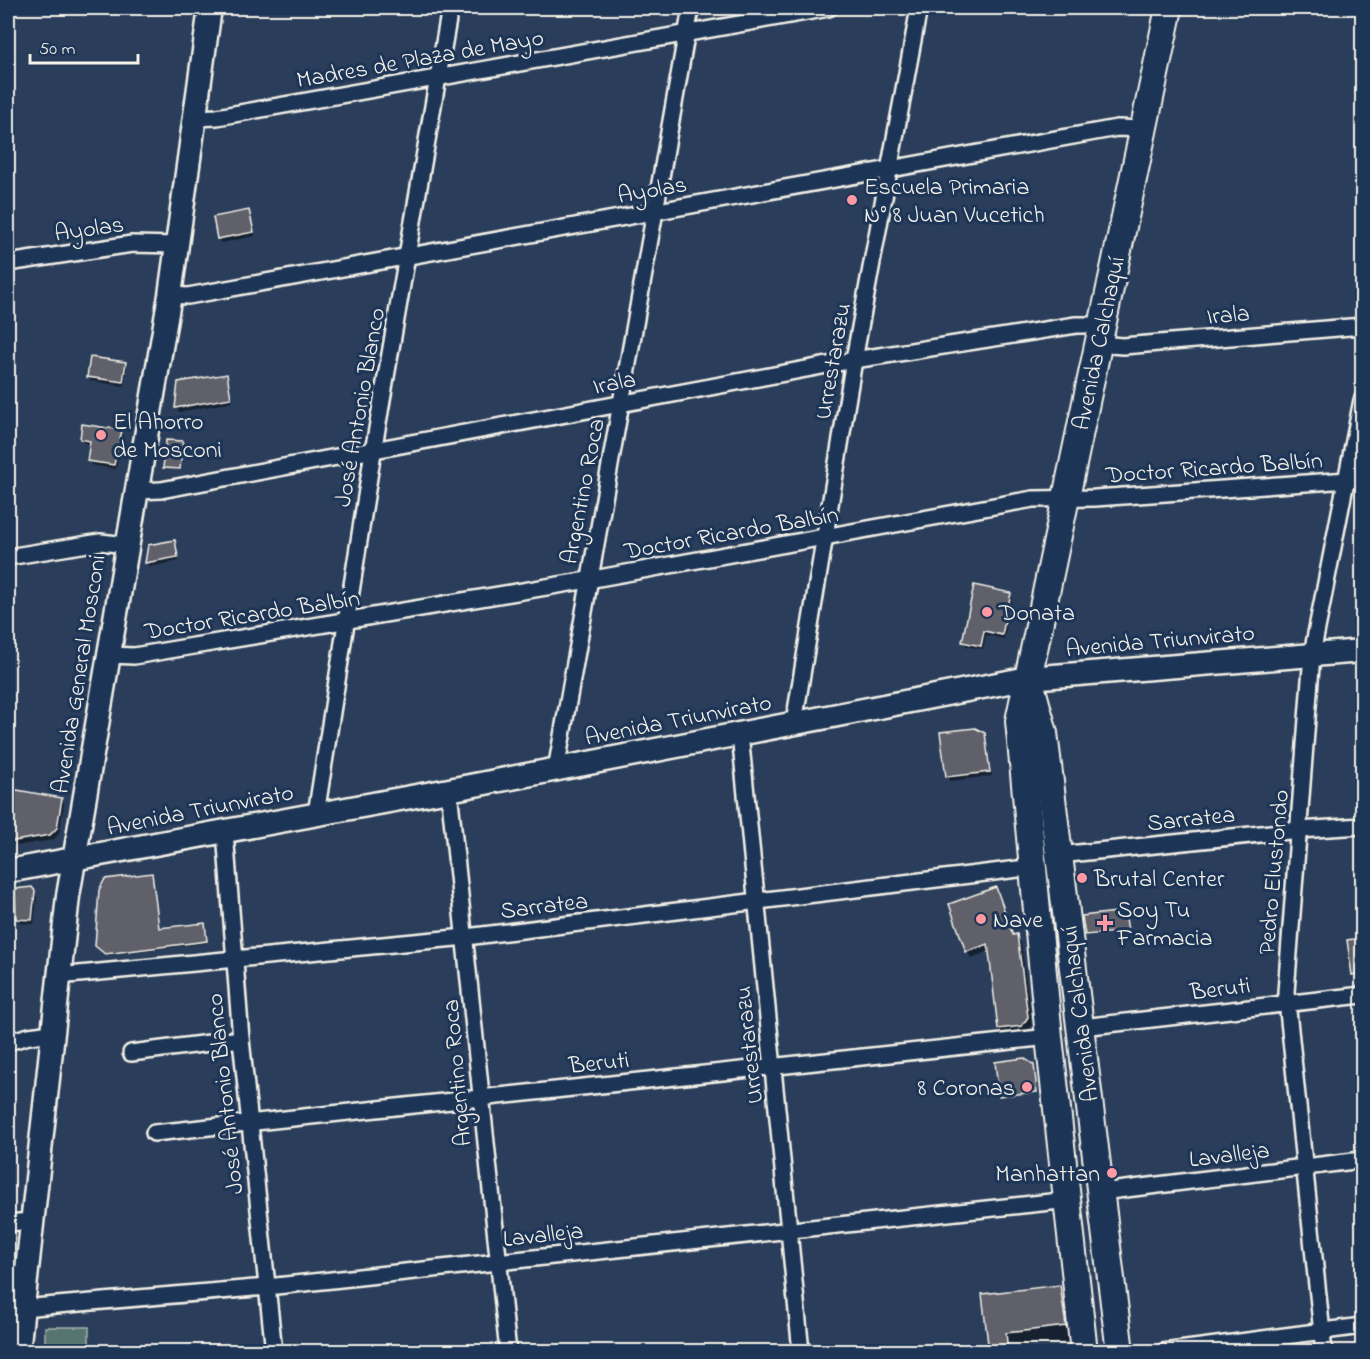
<svg xmlns="http://www.w3.org/2000/svg" width="1370" height="1359" viewBox="0 0 1370 1359" font-family="'Indie Flower',sans-serif">
<style>
.green{fill:#577472;stroke:#a6b2ad;stroke-width:1.5}
.shadow{fill:#0007}
.building{fill:#60606a;stroke:#f4f1e8;stroke-width:1.5}
.lines{fill:none;stroke-linecap:round;stroke-linejoin:round}
.street-casing{stroke:#f4f1e8;stroke-width:20}
.secondary-casing{stroke:#f4f1e8;stroke-width:27}
.primary-casing{stroke:#f4f1e8;stroke-width:30}
.street{stroke:#1d3557;stroke-width:15}
.secondary{stroke:#1d3557;stroke-width:22}
.primary{stroke:#1d3557;stroke-width:26}
.poi-dot{fill:#ff9aa2;stroke:#1d3557;stroke-width:2}
.labels{text-anchor:middle;stroke-width:6;stroke-linejoin:round;paint-order:stroke}
.street-label{font-size:24px;fill:#f4f1e8;stroke:#1d3557}
.poi-label{font-size:24px;fill:#f4f1e8;stroke:#1d3557;text-anchor:start}
</style>
<rect width="100%" height="100%" fill="#2a3e5b"/>
<filter id="ink" filterUnits="userSpaceOnUse"><feTurbulence type="fractalNoise" baseFrequency=".0167" numOctaves="2"/><feDisplacementMap in="SourceGraphic" scale="12" xChannelSelector="R" yChannelSelector="G"/><feConvolveMatrix kernelMatrix="1 2 1 2 8 2 1 2 1" color-interpolation-filters="sRGB"/></filter>
<g filter="url(#ink)">
<rect class="green" x="45" y="1327" width="44" height="24"/>
<g class="shadow">
<path d="M 249,212 L 255,236 L 221,243 L 218,238 Z"/>
<path d="M 125,364 L 127,368 L 124,386 L 91,381 L 89,377 Z"/>
<path d="M 226,375 L 232,402 L 179,412 L 177,408 Z"/>
<path d="M 121,432 L 123,436 L 116,469 L 91,465 L 89,460 L 91,445 L 84,443 L 81,439 Z"/>
<path d="M 183,444 L 180,470 L 166,469 L 165,467 Z"/>
<path d="M 174,542 L 179,561 L 149,567 L 147,562 Z"/>
<path d="M 1010,594 L 1012,599 L 1004,639 L 986,635 L 983,649 L 966,646 L 964,641 Z"/>
<path d="M 984,734 L 992,776 L 950,781 L 948,777 Z"/>
<path d="M 17,792 L 61,799 L 64,804 L 59,834 L 53,840 L 8,847 L 8,793 Z"/>
<path d="M 152,876 L 159,930 L 205,926 L 207,943 L 107,955 L 98,948 Z"/>
<path d="M 995,889 L 1014,936 L 1021,943 L 1032,1025 L 1026,1033 L 1004,1036 L 1000,1029 L 990,951 L 971,958 L 967,951 Z"/>
<path d="M 34,892 L 37,897 L 34,924 L 20,923 L 17,919 Z"/>
<path d="M 1125,912 L 1127,932 L 1087,936 L 1086,935 Z"/>
<path d="M 1360,939 L 1362,975 L 1354,976 L 1353,974 Z"/>
<path d="M 1034,1068 L 1037,1093 L 1001,1097 L 1001,1095 Z"/>
<path d="M 1059,1287 L 1068,1302 L 1073,1341 L 1014,1347 L 1014,1352 L 990,1352 L 984,1295 Z"/>
</g>
<g class="building">
<path d="M 249,210 L 254,232 L 217,239 L 213,217 Z"/>
<path d="M 90,357 L 126,362 L 123,382 L 87,377 Z"/>
<path d="M 227,374 L 231,398 L 175,408 L 178,382 Z"/>
<path d="M 82,424 L 122,430 L 114,465 L 87,461 L 90,441 L 80,439 Z"/>
<path d="M 166,440 L 183,441 L 180,469 L 163,468 Z"/>
<path d="M 175,540 L 178,557 L 145,563 L 148,545 Z"/>
<path d="M 974,585 L 1011,593 L 1002,635 L 984,631 L 981,646 L 962,642 Z"/>
<path d="M 975,728 L 985,733 L 990,772 L 946,777 L 940,732 Z"/>
<path d="M 17,790 L 62,798 L 57,828 L 50,835 L 8,842 L 8,791 Z"/>
<path d="M 152,873 L 159,928 L 205,923 L 207,941 L 105,954 L 95,946 L 99,890 L 105,879 Z"/>
<path d="M 32,887 L 35,891 L 32,920 L 16,919 L 15,889 Z"/>
<path d="M 996,887 L 1013,935 L 1017,934 L 1028,1017 L 1022,1026 L 998,1029 L 988,944 L 966,952 L 949,904 Z"/>
<path d="M 1125,911 L 1128,931 L 1085,935 L 1082,916 Z"/>
<path d="M 1361,938 L 1362,973 L 1352,975 L 1347,940 Z"/>
<path d="M 1024,1058 L 1034,1065 L 1037,1092 L 999,1096 L 995,1062 Z"/>
<path d="M 1060,1285 L 1066,1326 L 1006,1333 L 1008,1352 L 989,1352 L 982,1294 Z"/>
</g>
<g class="lines">
<g class="street-casing">
<g id="street">
<path d="M 195,118 L 217,117 L 829,8"/>
<path d="M 8,263 L 132,244 L 177,245"/>
<path d="M 170,295 L 188,296 L 1117,128 L 1143,129"/>
<path d="M 1098,344 L 1123,346 L 1362,326"/>
<path d="M 136,491 L 161,490 L 854,360 L 1076,325 L 1102,325"/>
<path d="M 8,557 L 100,542 L 127,545"/>
<path d="M 110,655 L 134,656 L 588,580 L 1033,499 L 1095,498 L 1362,479"/>
<path d="M 794,723 L 854,360 L 919,8"/>
<path d="M 740,734 L 801,1352"/>
<path d="M 556,770 L 691,8"/>
<path d="M 449,790 L 508,1352"/>
<path d="M 316,814 L 373,452 L 450,8"/>
<path d="M 225,832 L 241,1039 L 274,1352"/>
<path d="M 1059,855 L 1299,830 L 1362,826"/>
<path d="M 58,976 L 466,937 L 1034,867"/>
<path d="M 1082,1027 L 1362,995"/>
<path d="M 8,1042 L 29,1036 L 52,1033"/>
<path d="M 131,1053 L 241,1039"/>
<path d="M 154,1133 L 1049,1037"/>
<path d="M 1101,1192 L 1362,1160"/>
<path d="M 8,1223 L 31,1221"/>
<path d="M 22,1308 L 267,1287 L 1069,1200"/>
<path d="M 1163,1352 L 1362,1326"/>
<path d="M 1324,1352 L 1286,992 L 1312,654 L 1362,400"/>
</g>
</g>
<g class="secondary-casing">
<g id="secondary">
<path d="M 8,871 L 449,790 L 1029,678 L 1362,651"/>
<path d="M 18,1352 L 68,896 L 170,295 L 210,8"/>
</g>
</g>
<g class="primary-casing">
<g id="primary">
<path d="M 1029,678 L 1044,733 L 1120,1352"/>
<path d="M 1084,1352 L 1049,1037 L 1019,721 L 1169,8"/>
</g>
</g>
<use href="#street" class="street"/>
<use href="#secondary" class="secondary"/>
<use href="#primary" class="primary"/>
</g>
</g>
<g class="poi-dot">
<circle cx="852" cy="200" r="6"/>
<circle cx="101" cy="435" r="6"/>
<circle cx="987" cy="612" r="6"/>
<circle cx="1082" cy="878" r="6"/>
<circle cx="981" cy="919" r="6"/>
<path d="M1102 914h6v6h6v6h-6v6h-6v-6h-6v-6h6z"/>
<circle cx="1027" cy="1087" r="6"/>
<circle cx="1112" cy="1173" r="6"/>
</g>
<g class="labels">
<g class="street-label">
<text transform="translate(420 58) rotate(-10)" y="8">Madres de Plaza de Mayo</text>
<text transform="translate(652 189) rotate(-10)" y="8">Ayolas</text>
<text transform="translate(89 228) rotate(-8)" y="8">Ayolas</text>
<text transform="translate(1228 314) rotate(-5)" y="8">Irala</text>
<text transform="translate(1098 343) rotate(-78)" y="8">Avenida Calchaquí</text>
<text transform="translate(832 361) rotate(-80)" y="8">Urrestarazu</text>
<text transform="translate(614 382) rotate(-11)" y="8">Irala</text>
<text transform="translate(359 407) rotate(-80)" y="8">José Antonio Blanco</text>
<text transform="translate(1214 467) rotate(-4)" y="8">Doctor Ricardo Balbín</text>
<text transform="translate(582 491) rotate(-79)" y="8">Argentino Roca</text>
<text transform="translate(731 532) rotate(-10)" y="8">Doctor Ricardo Balbín</text>
<text transform="translate(252 614) rotate(-9)" y="8">Doctor Ricardo Balbín</text>
<text transform="translate(1160 640) rotate(-5)" y="8">Avenida Triunvirato</text>
<text transform="translate(78 674) rotate(-81)" y="8">Avenida General Mosconi</text>
<text transform="translate(678 719) rotate(-11)" y="8">Avenida Triunvirato</text>
<text transform="translate(200 809) rotate(-11)" y="8">Avenida Triunvirato</text>
<text transform="translate(1191 818) rotate(-6)" y="8">Sarratea</text>
<text transform="translate(1273 872) rotate(-85)" y="8">Pedro Elustondo</text>
<text transform="translate(544 905) rotate(-7)" y="8">Sarratea</text>
<text transform="translate(1220 988) rotate(-7)" y="8">Beruti</text>
<text transform="translate(1079 1014) rotate(-97)" y="8">Avenida Calchaquí</text>
<text transform="translate(748 1045) rotate(-96)" y="8">Urrestarazu</text>
<text transform="translate(599 1062) rotate(-6)" y="8">Beruti</text>
<text transform="translate(456 1073) rotate(-95)" y="8">Argentino Roca</text>
<text transform="translate(224 1094) rotate(-96)" y="8">José Antonio Blanco</text>
<text transform="translate(1229 1154) rotate(-7)" y="8">Lavalleja</text>
<text transform="translate(543 1234) rotate(-6)" y="8">Lavalleja</text>
</g>
<g class="poi-label">
<text x="864" y="194">Escuela Primaria<tspan x="864" dy="28">N° 8 Juan Vucetich</tspan></text>
<text x="113" y="429">El Ahorro<tspan x="113" dy="28">de Mosconi</tspan></text>
<text x="999" y="620">Donata</text>
<text x="1094" y="886">Brutal Center</text>
<text x="1117" y="917">Soy Tu<tspan x="1117" dy="28">Farmacia</tspan></text>
<text x="993" y="927">Nave</text>
<text x="1015" y="1095" text-anchor="end">8 Coronas</text>
<text x="1100" y="1181" text-anchor="end">Manhattan</text>
</g>
</g>
<rect width="1370" height="1359" fill="none" stroke="#1d3557" stroke-width="30"/>
<rect x="15" y="15" width="1340" height="1329" fill="none" stroke="#f4f1e8" stroke-width="2" filter="url(#ink)"/>
<path d="M30 54v9h108v-9" fill="none" stroke="#f4f1e8" stroke-width="3"/>
<text x="39" y="54" font-size="18" fill="#f4f1e8" stroke="#1d3557" stroke-width="4.5" paint-order="stroke">50 m</text>
</svg>
